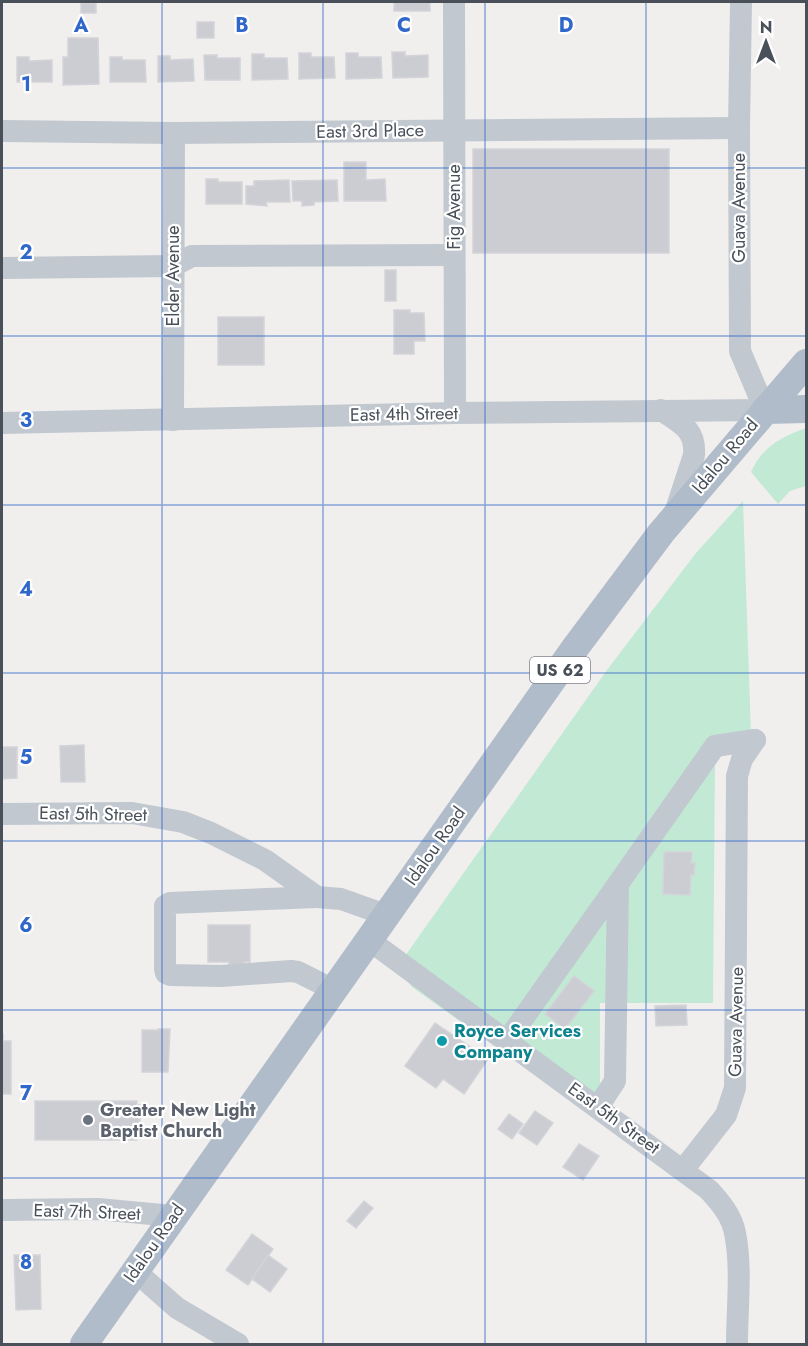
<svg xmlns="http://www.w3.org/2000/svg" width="808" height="1346" viewBox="0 0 808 1346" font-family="Jost,sans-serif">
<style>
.green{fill:#c2e9d4}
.building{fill:#cccdd2;stroke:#d3d4d9;stroke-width:1.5}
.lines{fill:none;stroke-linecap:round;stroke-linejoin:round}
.minor{stroke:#c1c8cf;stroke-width:22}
.major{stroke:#b1bcca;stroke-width:28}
.grid{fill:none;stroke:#2f67ca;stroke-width:1.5;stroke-opacity:0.55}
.culture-dot{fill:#0f9aa8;stroke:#fff;stroke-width:2}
.worship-dot{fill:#6b7280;stroke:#fff;stroke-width:2}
.labels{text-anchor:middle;stroke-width:4.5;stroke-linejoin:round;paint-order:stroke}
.shield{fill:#fff;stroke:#80848b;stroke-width:1.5}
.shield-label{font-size:16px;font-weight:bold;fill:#495059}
.street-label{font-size:18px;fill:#495059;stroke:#fff}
.culture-label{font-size:18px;font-weight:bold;fill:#0d838f;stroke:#fff;text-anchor:start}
.worship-label{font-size:18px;font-weight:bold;fill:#5b616d;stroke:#fff;text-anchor:start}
.grid-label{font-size:20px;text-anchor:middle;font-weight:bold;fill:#2f67ca;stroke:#fff;stroke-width:4.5;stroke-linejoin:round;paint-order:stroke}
</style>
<rect width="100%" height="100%" fill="#f1efee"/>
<g class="green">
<path d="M 806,428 L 806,486 L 790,491 L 778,504 L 751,472 C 762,447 781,437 806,428 Z"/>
<path d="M 743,501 L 751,734 L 735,738 L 715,763 L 713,1003 L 600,1003 L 600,1113 L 596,1119 L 412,987 L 405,978 L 405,956 L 607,670 L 696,553 Z"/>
</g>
<g class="building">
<rect x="394" y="2" width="36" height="9"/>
<rect x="81" y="3" width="15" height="10"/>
<rect x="197" y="22" width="17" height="16"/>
<path d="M 68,38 L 98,38 L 99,84 L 63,85 L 63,57 L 68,57 Z"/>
<path d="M 392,52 L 405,52 L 405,56 L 428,55 L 428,77 L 393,78 Z"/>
<path d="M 299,53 L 311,53 L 311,57 L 334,57 L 335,78 L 299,79 Z"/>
<path d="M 346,53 L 358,53 L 358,57 L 381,57 L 382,78 L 346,79 Z"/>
<path d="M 252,54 L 264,54 L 264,58 L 287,58 L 288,79 L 252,80 Z"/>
<path d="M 204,55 L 217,55 L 217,58 L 240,58 L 240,80 L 205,80 Z"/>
<path d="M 158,56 L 170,56 L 170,60 L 193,59 L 194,81 L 158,82 Z"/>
<path d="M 17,57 L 29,57 L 29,61 L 52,60 L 52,82 L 17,82 Z"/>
<path d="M 110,57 L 122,57 L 122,60 L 145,60 L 146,82 L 110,82 Z"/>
<rect x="473" y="149" width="196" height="104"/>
<path d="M 344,162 L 366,162 L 366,180 L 385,179 L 386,201 L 344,201 Z"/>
<path d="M 206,179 L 218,179 L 218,182 L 242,182 L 242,204 L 206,204 Z"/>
<path d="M 289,180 L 290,202 L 266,202 L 267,206 L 246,204 L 246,186 L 254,186 L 254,181 Z"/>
<path d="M 337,180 L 338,201 L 314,202 L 314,205 L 302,206 L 302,201 L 293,201 L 292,181 Z"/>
<rect x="385" y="270" width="11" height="31"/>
<path d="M 394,310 L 410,310 L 410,313 L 424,313 L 425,341 L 414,341 L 414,354 L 394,354 Z"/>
<rect x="218" y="317" width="46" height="48"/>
<path d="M 84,745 L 85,782 L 61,782 L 60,746 Z"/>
<path d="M 2,747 L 17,747 L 17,778 L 2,779 Z"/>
<path d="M 664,852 L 692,852 L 691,863 L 695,863 L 694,875 L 691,875 L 690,895 L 663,894 Z"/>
<path d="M 208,925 L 250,925 L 250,962 L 244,962 L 244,966 L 229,966 L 229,962 L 208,962 Z"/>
<path d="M 574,976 L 594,991 L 565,1029 L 545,1014 Z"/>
<path d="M 686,1005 L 687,1025 L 656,1026 L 655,1006 Z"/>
<path d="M 435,1023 L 488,1059 L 464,1094 L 443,1079 L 436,1088 L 405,1066 Z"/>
<path d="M 158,1029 L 170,1029 L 168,1072 L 142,1072 L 142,1030 L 158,1030 Z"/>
<path d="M 2,1034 L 3,1034 L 3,1041 L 11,1041 L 11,1094 L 2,1094 Z"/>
<path d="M 35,1101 L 137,1101 L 137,1105 L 140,1105 L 140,1135 L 137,1135 L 137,1140 L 35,1140 Z"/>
<path d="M 535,1111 L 553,1123 L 537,1145 L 519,1133 Z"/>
<path d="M 509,1114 L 523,1124 L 512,1139 L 498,1129 Z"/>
<path d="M 579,1144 L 599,1156 L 583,1180 L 563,1167 Z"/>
<path d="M 364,1201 L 373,1208 L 356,1228 L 347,1221 Z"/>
<path d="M 252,1234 L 273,1249 L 248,1285 L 226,1270 Z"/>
<path d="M 14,1255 L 40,1255 L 41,1309 L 16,1310 Z"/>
<path d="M 268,1255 L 287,1269 L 270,1292 L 252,1279 Z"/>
</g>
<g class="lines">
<g class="minor">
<path d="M 454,2 L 455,413"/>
<path d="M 2,131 L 174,133 L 739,128"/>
<path d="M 2,268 L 173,266 L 192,256 L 454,255"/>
<path d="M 661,410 C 680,423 696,429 694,455 L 676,510"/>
<path d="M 173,420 L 174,133"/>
<path d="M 2,423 L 455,413 L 765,410 L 740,351 L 739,128 L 741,2"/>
<path d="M 2,814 L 132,813 L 183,822 L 211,833 L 265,860 L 317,897 L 341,899 L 386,915"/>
<path d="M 317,897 L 170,903 L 165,906 L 165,969 L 166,973 L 170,975 L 221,976 L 291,971 L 298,972 L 334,990"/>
<path d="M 369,940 L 709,1190 C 720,1202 732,1216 735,1233 C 742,1267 737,1309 737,1344"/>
<path d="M 507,1041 L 618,884"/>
<path d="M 598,1107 L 615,1081 L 618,884 L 715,746 L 755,740"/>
<path d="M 683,1170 L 726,1115 L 735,1088 L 737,776 L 742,759 L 755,740"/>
<path d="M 2,1210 L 98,1209 L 173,1216"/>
<path d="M 135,1271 L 177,1308 L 238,1344"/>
</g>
<g class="major">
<path d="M 765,410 L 806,409"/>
<path d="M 84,1344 L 572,652 L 661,533 L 806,363"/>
</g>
</g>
<path class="grid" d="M 162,2 L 162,1344M 323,2 L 323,1344M 485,2 L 485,1344M 646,2 L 646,1344M 2,168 L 806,168M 2,336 L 806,336M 2,505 L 806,505M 2,673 L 806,673M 2,841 L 806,841M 2,1010 L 806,1010M 2,1178 L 806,1178"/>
<circle class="culture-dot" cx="442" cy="1041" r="6"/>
<circle class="worship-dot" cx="88" cy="1120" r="6"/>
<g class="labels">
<rect class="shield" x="530" y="657" width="60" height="26" rx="4.5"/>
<g class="shield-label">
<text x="560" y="676">US 62</text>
</g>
<g class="street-label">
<text transform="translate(370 131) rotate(-1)" y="6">East 3rd Place</text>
<text transform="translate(454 207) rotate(-90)" y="6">Fig Avenue</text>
<text transform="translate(739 208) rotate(-90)" y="6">Guava Avenue</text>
<text transform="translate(173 276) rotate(-90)" y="6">Elder Avenue</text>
<text transform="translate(404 414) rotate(-1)" y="6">East 4th Street</text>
<text transform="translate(725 456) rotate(-50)" y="6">Idalou Road</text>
<text transform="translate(93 814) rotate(1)" y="6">East 5th Street</text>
<text transform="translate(435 846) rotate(-55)" y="6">Idalou Road</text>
<text transform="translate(736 1022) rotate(-89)" y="6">Guava Avenue</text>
<text transform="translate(614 1118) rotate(36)" y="6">East 5th Street</text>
<text transform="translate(87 1212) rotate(2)" y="6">East 7th Street</text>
<text transform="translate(154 1243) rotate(-55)" y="6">Idalou Road</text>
</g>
<g class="culture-label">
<text x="454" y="1037">Royce Services<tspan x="454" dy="21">Company</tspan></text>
</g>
<g class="worship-label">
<text x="100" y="1116">Greater New Light<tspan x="100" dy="21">Baptist Church</tspan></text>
</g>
</g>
<g class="grid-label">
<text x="81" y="32">A</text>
<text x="242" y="32">B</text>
<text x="404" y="32">C</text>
<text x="566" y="32">D</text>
<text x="26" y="91">1</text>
<text x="26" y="259">2</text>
<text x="26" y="427">3</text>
<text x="26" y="596">4</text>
<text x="26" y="764">5</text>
<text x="26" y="932">6</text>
<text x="26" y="1100">7</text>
<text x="26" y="1269">8</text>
</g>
<rect width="808" height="1346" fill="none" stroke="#495059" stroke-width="6"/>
<g transform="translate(766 42)" stroke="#ffffff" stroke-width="4.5" paint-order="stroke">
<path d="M0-4.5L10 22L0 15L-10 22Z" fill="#495059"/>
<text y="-9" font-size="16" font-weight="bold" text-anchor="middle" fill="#495059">N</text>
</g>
</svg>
